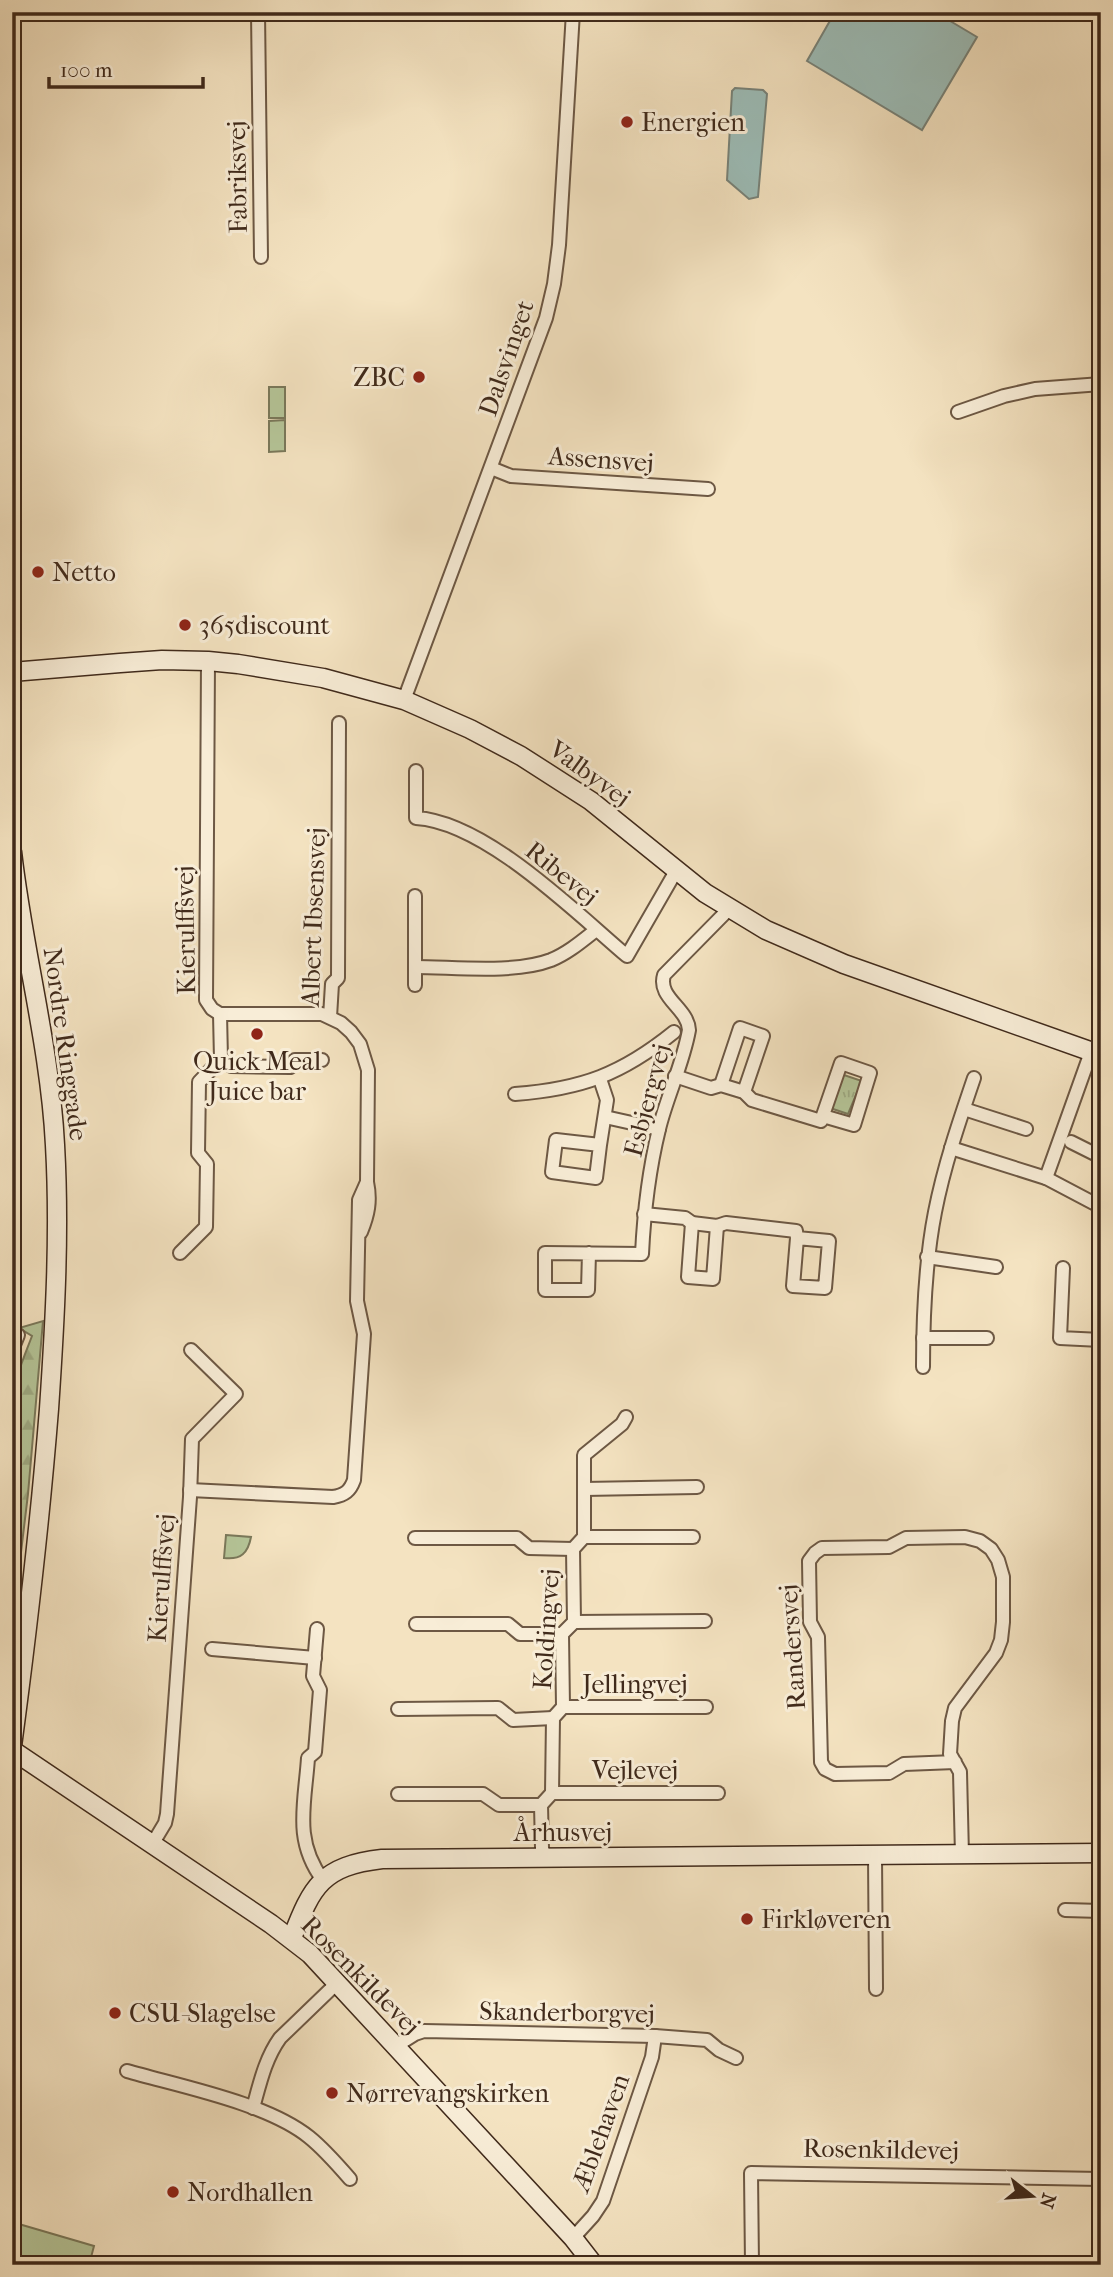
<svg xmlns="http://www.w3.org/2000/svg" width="1113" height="2277" viewBox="0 0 1113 2277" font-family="'IM FELL French Canon',serif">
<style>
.grass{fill:#b5c598;stroke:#7a785a;stroke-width:2}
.forest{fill:url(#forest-firs);stroke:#7a785a;stroke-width:2}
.park{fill:url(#park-tufts);stroke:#7a785a;stroke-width:2}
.water{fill:#9cbdb8;stroke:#778279;stroke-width:2}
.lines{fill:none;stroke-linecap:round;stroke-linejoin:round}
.street-casing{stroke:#6d5844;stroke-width:16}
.secondary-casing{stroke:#402a1b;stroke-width:21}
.street{stroke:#f8edd7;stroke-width:12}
.secondary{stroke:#f8edd7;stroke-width:18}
.poi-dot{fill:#8f2418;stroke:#f8edd7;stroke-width:2.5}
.labels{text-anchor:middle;stroke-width:6;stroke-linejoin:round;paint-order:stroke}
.poi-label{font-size:26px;fill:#402a1b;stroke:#f8edd7;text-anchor:start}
.street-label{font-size:26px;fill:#402a1b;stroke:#f8edd7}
</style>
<defs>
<pattern id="forest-firs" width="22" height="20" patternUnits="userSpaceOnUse" patternTransform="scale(1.75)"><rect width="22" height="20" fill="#b5c598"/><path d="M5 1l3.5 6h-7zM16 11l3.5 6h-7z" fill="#9da982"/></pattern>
<pattern id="park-tufts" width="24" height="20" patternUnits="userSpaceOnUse" patternTransform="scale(1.75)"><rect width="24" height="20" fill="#b5c598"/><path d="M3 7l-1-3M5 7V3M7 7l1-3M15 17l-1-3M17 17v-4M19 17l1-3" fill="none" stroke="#9da982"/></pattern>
</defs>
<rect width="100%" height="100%" fill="#f4e3c1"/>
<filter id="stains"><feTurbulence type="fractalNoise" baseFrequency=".00286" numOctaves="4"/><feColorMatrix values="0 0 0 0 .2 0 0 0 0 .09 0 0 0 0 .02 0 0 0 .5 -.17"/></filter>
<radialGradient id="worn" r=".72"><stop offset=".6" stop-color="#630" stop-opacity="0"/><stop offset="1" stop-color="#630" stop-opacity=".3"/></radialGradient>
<g class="grass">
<rect x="269" y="387" width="16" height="31"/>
<path d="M 285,420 L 285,451 L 269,452 L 269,421 Z"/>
<path d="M 12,2222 L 94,2246 L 89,2265 L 12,2265 Z"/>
</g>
<path class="forest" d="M 43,1321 L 28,1494 L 12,1627 L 12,1465 L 19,1446 C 1,1406 18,1373 32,1336 L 19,1328 Z"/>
<g class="park">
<path d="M 841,1074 L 862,1081 L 848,1114 L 830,1108 Z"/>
<path d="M 226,1535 L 251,1537 C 248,1553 241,1560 224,1558 Z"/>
</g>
<g class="water">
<path d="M 835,12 L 935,12 L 977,37 L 922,130 L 807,61 Z"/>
<path d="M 735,88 L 763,90 L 767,94 L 758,197 L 749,199 L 727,180 L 732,91 Z"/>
</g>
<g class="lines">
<g class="street-casing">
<g id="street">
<path d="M 258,12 L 261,257"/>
<path d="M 958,412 L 1004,396 L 1035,389 L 1101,384"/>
<path d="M 491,468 L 511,476 L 708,489"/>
<path d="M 208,661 L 206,1000 L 212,1009 L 220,1014"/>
<path d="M 404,700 L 546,318 L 554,284 L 559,245 L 573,12"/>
<path d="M 416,771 L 416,818 C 485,822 574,911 627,956 L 676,871"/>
<path d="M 415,896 L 415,985"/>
<path d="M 415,967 C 455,967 514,974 551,960 C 568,953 582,941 596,930"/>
<path d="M 220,1014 L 322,1014 L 341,1023 L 351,1032 L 360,1044 L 368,1070 L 367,1182 C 371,1201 368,1215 361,1232"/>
<path d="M 330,1017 L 332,984 L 338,978 L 339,723"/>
<path d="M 1091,1052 L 1046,1178 L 1101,1207"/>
<path d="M 221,1059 L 231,1066 L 290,1067 L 295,1060 L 322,1060"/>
<path d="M 675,1076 L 711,1088 L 721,1085 L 744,1092 L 752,1100 L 821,1121 L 841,1063 L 870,1073 L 854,1125 L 823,1116"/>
<path d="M 600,1079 L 607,1100 L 600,1145 L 556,1140 L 552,1172 L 596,1178 L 600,1145"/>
<path d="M 721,1085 L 740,1028 L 763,1036 L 744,1092"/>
<path d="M 515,1094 C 582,1089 622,1074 674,1032"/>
<path d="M 964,1109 L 1026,1129"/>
<path d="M 605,1117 L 659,1129"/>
<path d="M 1071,1142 L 1101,1157"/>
<path d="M 951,1148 L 1046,1178"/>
<path d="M 644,1214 L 685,1218 L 692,1223 L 717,1226 L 726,1223 L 796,1231 L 797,1238 L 793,1286 L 825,1288 L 829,1241 L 797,1238"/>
<path d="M 692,1223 L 688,1277 L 713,1279 L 717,1226"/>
<path d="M 180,1253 L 206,1227 L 207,1164 L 198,1153 L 199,1082 L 221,1059 L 220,1014"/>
<path d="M 589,1253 L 588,1290 L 545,1290 L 545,1253 L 642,1254 C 644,1212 649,1170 659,1129 C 667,1096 683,1064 689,1030 C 688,1008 657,998 664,975 L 729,909"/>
<path d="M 927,1257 L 996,1267"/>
<path d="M 1063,1268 L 1060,1338 L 1101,1340"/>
<path d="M 923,1338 L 987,1338"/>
<path d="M 12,1350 L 18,1335"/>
<path d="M 923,1367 C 923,1315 925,1263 935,1212 C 944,1166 959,1122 974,1078"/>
<path d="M 584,1489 L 697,1487"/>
<path d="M 190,1490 L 333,1497 C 345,1495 350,1491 354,1480 L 364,1334 L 357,1301 L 359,1200 L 367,1182"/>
<path d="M 584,1537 L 693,1537"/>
<path d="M 415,1538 L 517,1538 L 529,1548 L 573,1549"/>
<path d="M 574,1622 L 705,1621"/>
<path d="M 416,1624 L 508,1624 L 520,1634 L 562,1634"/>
<path d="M 317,1629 L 313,1676 L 320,1690 L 315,1752 L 308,1758 C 305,1804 293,1840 323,1880"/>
<path d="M 212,1649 L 315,1658"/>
<path d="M 563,1707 L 706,1707"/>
<path d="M 398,1709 L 498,1708 L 513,1720 L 553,1718"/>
<path d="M 955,1762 L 904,1764 L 889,1773 L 835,1774 L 825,1769 L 821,1762 L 818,1637 L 810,1622 L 809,1561 L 815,1553 L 822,1548 L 889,1547 L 906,1538 L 965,1537 L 980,1541 L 991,1549 L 998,1560 L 1003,1577 L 1003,1622 L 1001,1640 L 996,1653 L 955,1708 L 952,1721 L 950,1754 L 960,1772 L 962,1855"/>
<path d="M 552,1793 L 718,1793"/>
<path d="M 398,1794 L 483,1794 L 499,1805 L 541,1805"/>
<path d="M 153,1843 L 165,1823 L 167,1814 L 190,1497 L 192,1439 L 236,1394 L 191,1350"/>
<path d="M 875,1855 L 876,1989"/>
<path d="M 545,1858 L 542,1848 L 541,1805 L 552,1793 L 553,1718 L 563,1707 L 562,1634 L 574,1622 L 573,1549 L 584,1537 L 584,1455 L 622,1424 L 626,1417"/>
<path d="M 1065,1910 L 1101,1911"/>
<path d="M 396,2046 L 415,2034 L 424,2031 L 655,2036 L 707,2040 L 719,2050 L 736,2058"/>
<path d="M 127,2071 C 179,2086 267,2103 309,2137 C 324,2149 337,2164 350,2179"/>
<path d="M 253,2108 C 260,2083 265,2059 280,2038 L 337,1983"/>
<path d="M 573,2238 L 593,2216 L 603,2201 L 652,2057 L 655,2036"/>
<path d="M 752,2265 L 751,2173 L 1101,2179"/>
</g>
</g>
<g class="secondary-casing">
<g id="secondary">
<path d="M 12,672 L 120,663 L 162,660 L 208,661 L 238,664 L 323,678 L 404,700 L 470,729 L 521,756 L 591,801 L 705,893 L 766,930 L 844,964 L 1101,1055"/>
<path d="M 12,852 C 23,950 50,1046 55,1145 C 60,1233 55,1321 49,1409 C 40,1522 27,1634 12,1746"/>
<path d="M 12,1750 L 271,1924 L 310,1954 L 573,2238 L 594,2265"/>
<path d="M 292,1938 C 312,1886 322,1866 382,1859 L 1101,1853"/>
</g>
</g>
<use href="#street" class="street"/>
<use href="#secondary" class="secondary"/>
</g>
<g class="poi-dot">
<circle cx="627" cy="122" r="7"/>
<circle cx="419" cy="377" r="7"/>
<circle cx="38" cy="572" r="7"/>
<circle cx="185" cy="625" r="7"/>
<circle cx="257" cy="1034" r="7"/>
<circle cx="747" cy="1919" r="7"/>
<circle cx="115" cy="2013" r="7"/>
<circle cx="332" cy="2093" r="7"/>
<circle cx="173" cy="2192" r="7"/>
</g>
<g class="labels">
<g class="poi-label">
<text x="641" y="131">Energien</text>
<text x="405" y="386" text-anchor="end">ZBC</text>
<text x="52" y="581">Netto</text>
<text x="199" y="634">365discount</text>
<text x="257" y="1070" text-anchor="middle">Quick Meal<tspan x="257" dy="30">Juice bar</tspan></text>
<text x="761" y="1928">Firkløveren</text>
<text x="129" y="2022">CSU-Slagelse</text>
<text x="346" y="2102">Nørrevangskirken</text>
<text x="187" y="2201">Nordhallen</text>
</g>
<g class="street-label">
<text transform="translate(237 177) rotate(-91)" y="9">Fabriksvej</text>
<text transform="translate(506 358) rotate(-71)" y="9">Dalsvinget</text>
<text transform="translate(601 459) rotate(4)" y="9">Assensvej</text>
<text transform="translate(590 773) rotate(36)" y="9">Valbyvej</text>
<text transform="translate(562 873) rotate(39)" y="9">Ribevej</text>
<text transform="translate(313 917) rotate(-88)" y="9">Albert Ibsensvej</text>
<text transform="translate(185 930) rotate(-91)" y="9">Kierulffsvej</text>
<text transform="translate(66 1044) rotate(82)" y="9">Nordre Ringgade</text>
<text transform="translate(647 1100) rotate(-75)" y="9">Esbjergvej</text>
<text transform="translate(161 1578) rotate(-86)" y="9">Kierulffsvej</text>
<text transform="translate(546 1629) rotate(-86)" y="9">Koldingvej</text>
<text transform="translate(792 1647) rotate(-94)" y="9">Randersvej</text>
<text x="635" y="1693">Jellingvej</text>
<text x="635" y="1779">Vejlevej</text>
<text x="563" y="1841">Århusvej</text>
<text transform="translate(361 1975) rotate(45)" y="9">Rosenkildevej</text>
<text transform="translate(567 2012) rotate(1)" y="9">Skanderborgvej</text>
<text transform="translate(600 2133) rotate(-70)" y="9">Æblehaven</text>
<text transform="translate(881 2149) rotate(1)" y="9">Rosenkildevej</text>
</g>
</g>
<rect width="1113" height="2277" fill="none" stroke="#f4e3c1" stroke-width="42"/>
<rect x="14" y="14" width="1085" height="2249" fill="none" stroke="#402a1b" stroke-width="3.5"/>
<rect x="21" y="21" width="1071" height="2235" fill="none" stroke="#402a1b" stroke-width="2"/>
<g transform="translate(1032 2196) rotate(107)" stroke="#f8edd7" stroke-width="5" paint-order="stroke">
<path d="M0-5L12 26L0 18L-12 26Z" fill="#402a1b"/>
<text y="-10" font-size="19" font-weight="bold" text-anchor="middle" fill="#402a1b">N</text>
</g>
<path d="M49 77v10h154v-10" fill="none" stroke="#402a1b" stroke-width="3.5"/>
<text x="60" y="77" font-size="21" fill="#402a1b" stroke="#f8edd7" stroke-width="5" paint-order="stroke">100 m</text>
<rect width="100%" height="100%" filter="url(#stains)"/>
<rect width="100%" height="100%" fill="url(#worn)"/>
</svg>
